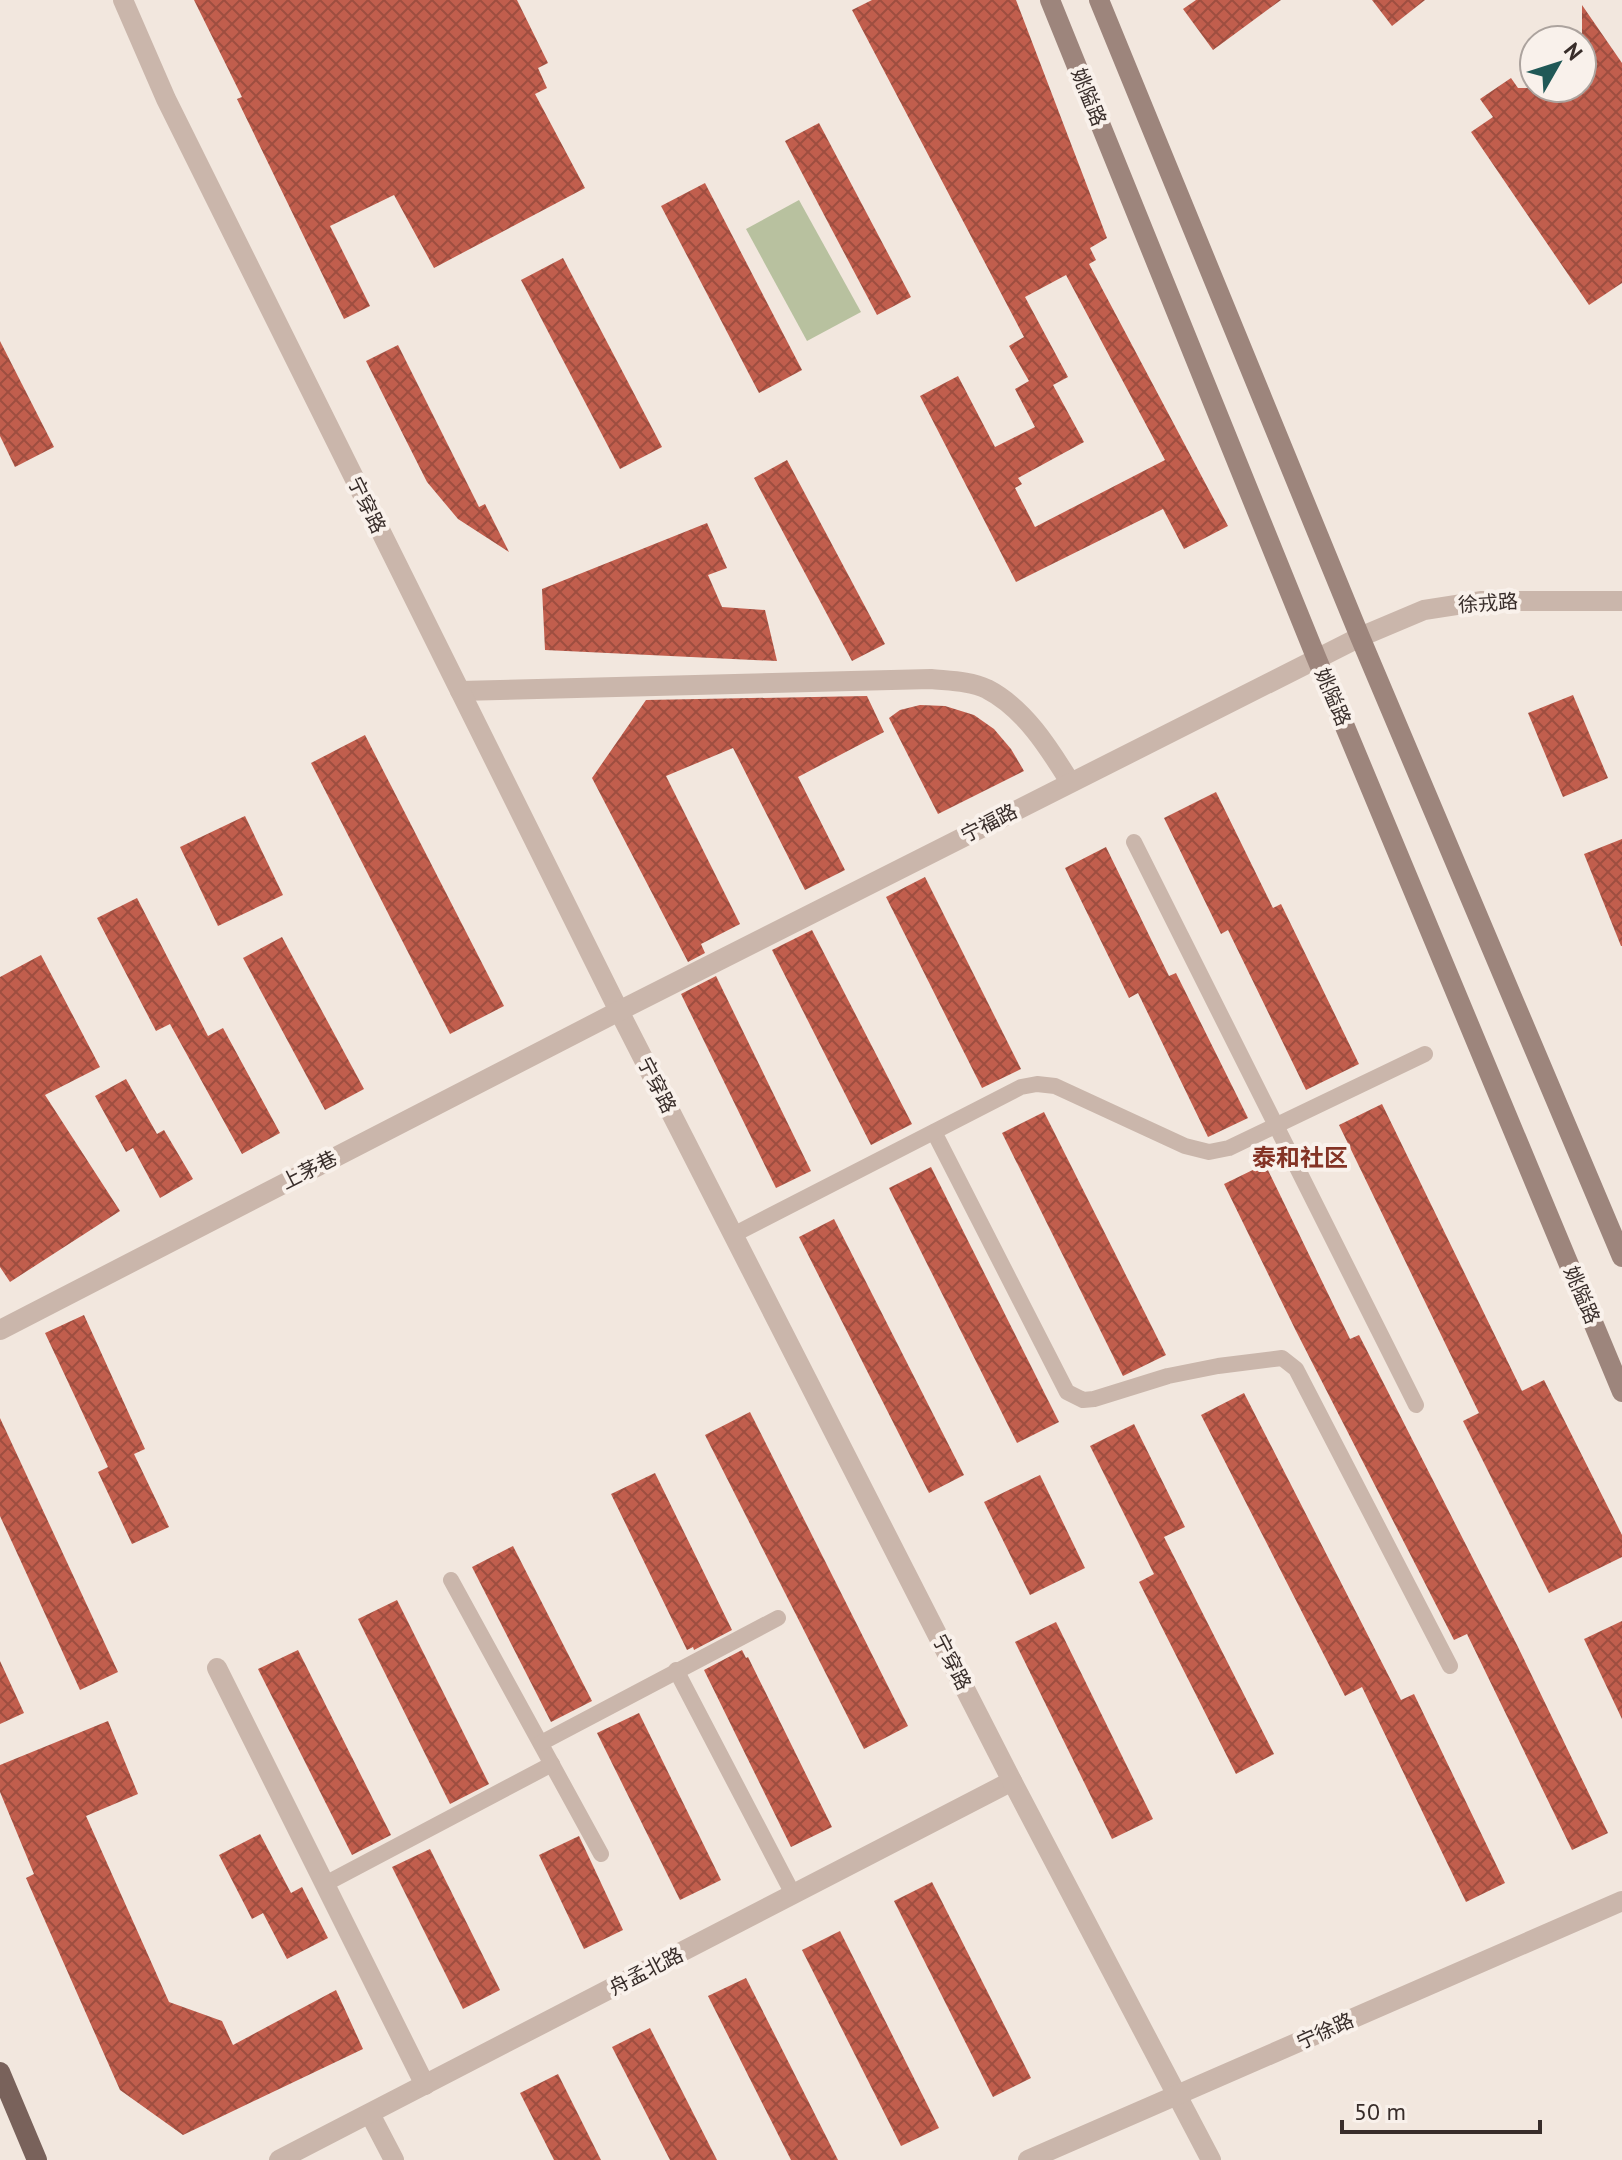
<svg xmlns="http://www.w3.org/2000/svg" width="1622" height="2160" viewBox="0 0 1622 2160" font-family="'PT Sans','Noto Sans SC',sans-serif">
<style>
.garden{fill:#b8c19f}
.building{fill:url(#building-cross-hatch);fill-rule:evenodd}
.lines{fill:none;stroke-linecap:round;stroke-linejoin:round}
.service{stroke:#cab6ab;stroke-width:16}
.minor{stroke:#cab6ab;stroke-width:20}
.tertiary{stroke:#cab6ab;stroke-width:20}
.secondary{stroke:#9d857c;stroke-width:20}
.primary{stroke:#79625b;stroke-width:20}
.labels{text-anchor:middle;stroke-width:8;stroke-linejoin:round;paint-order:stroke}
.street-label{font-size:20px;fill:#382d2a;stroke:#f9f1eb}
.quarter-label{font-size:24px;font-weight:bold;fill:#843325;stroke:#f9f1eb}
</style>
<defs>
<pattern id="building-cross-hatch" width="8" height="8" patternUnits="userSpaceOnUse" patternTransform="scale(2)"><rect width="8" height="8" fill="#c15e4d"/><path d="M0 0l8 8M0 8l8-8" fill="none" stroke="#9e4e40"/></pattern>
</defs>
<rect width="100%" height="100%" fill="#f2e7de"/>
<path class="garden" d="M 799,200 L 861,312 L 807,341 L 746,229 Z"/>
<g class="building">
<path d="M 194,0 L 517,0 L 548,63 L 538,68 L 547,88 L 535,94 L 585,188 L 434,268 L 394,195 L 330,226 L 370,306 L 344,319 L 237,99 L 242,97 Z"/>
<path d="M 872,0 L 1016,0 L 1107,238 L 1090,248 L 1096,260 L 1089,264 L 1228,526 L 1184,549 L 1163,509 L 1016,582 L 920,396 L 958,376 L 995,447 L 1035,427 L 1015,389 L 1029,381 L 1009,346 L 1024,337 L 852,10 ZM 1066,275 L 1165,460 L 1035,527 L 1015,488 L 1022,484 L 1018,478 L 1084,442 L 1053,385 L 1068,377 L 1025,297 Z"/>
<path d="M 1196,0 L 1281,0 L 1213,50 L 1183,9 Z"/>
<path d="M 1372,0 L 1425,0 L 1392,26 Z"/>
<path d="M 1582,5 L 1622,63 L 1622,283 L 1589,305 L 1471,132 L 1493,117 L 1480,99 L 1511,78 L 1518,88 L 1582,88 Z"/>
<path d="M 819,123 L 911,297 L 877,315 L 785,141 Z"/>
<path d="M 705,183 L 802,370 L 759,393 L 661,206 Z"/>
<path d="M 563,258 L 662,447 L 620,469 L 521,280 Z"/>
<path d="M 0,341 L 54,447 L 15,467 L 0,436 Z"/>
<path d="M 398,345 L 479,507 L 485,504 L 509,552 L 458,519 L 427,482 L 366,361 Z"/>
<path d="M 787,460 L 885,644 L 852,661 L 754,478 Z"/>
<path d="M 707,523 L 727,568 L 708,575 L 722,607 L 765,610 L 777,661 L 545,650 L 542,589 Z"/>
<path d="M 1573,695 L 1608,778 L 1563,797 L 1528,713 Z"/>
<path d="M 867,696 L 884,732 L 798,777 L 845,870 L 805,890 L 733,748 L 666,776 L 740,924 L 701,944 L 705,953 L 688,962 L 592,778 L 646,700 Z"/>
<path d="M 920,705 L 945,706 L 974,715 L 994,729 L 1011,749 L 1024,771 L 938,814 L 889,718 L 900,710 Z"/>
<path d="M 365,735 L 504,1006 L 450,1034 L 311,763 Z"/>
<path d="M 1216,792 L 1273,908 L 1281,904 L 1359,1064 L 1306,1090 L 1228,930 L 1221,934 L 1164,818 Z"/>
<path d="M 245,816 L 283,895 L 218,926 L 180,847 Z"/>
<path d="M 1622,839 L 1622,946 L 1621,946 L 1584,854 Z"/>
<path d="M 1106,847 L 1169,976 L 1176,973 L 1248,1118 L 1208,1137 L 1138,993 L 1129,998 L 1065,868 Z"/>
<path d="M 925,877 L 1021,1069 L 982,1088 L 886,897 Z"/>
<path d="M 137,898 L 208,1036 L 223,1028 L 280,1133 L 242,1154 L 170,1024 L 156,1031 L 97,918 Z"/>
<path d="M 812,930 L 912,1124 L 871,1145 L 772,950 Z"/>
<path d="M 282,937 L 364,1089 L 325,1110 L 243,958 Z"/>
<path d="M 41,955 L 100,1067 L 45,1095 L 120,1211 L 10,1282 L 0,1267 L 0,977 Z"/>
<path d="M 716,976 L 811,1171 L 776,1188 L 681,994 Z"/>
<path d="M 126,1079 L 157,1134 L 164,1130 L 193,1179 L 160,1198 L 133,1148 L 126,1152 L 95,1096 Z"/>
<path d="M 1382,1104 L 1522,1391 L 1544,1380 L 1622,1535 L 1622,1557 L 1549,1593 L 1463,1421 L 1479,1413 L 1339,1125 Z"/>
<path d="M 1044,1112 L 1166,1355 L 1123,1376 L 1002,1133 Z"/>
<path d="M 1265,1164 L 1350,1339 L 1359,1335 L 1517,1645 L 1608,1833 L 1572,1850 L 1467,1634 L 1454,1640 L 1296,1331 L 1224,1184 Z"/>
<path d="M 931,1167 L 1059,1422 L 1017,1443 L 889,1188 Z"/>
<path d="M 834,1219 L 964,1475 L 929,1493 L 799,1237 Z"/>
<path d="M 84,1315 L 145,1449 L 134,1454 L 169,1527 L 132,1544 L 98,1472 L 108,1467 L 45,1333 Z"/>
<path d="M 1244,1393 L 1401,1700 L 1414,1694 L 1505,1883 L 1466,1902 L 1362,1687 L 1345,1696 L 1201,1415 Z"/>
<path d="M 750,1412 L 908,1726 L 864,1749 L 705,1435 Z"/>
<path d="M 0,1418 L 118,1672 L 80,1690 L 0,1516 Z"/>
<path d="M 1134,1424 L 1185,1527 L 1164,1537 L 1274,1754 L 1236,1774 L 1139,1582 L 1154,1574 L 1090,1446 Z"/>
<path d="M 655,1473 L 732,1630 L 694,1650 L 693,1647 L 687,1650 L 611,1494 Z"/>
<path d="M 1040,1475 L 1085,1568 L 1030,1595 L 984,1502 Z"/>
<path d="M 513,1546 L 592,1701 L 551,1722 L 472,1567 Z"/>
<path d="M 397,1600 L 489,1784 L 450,1804 L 358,1619 Z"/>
<path d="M 1622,1621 L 1622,1719 L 1584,1639 Z"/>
<path d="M 1056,1622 L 1153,1819 L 1112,1839 L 1015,1642 Z"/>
<path d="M 298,1650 L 391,1835 L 352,1855 L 258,1669 Z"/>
<path d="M 742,1650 L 746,1658 L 748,1657 L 832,1827 L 791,1847 L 704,1670 Z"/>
<path d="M 0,1661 L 24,1713 L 0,1724 Z"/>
<path d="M 639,1713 L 721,1880 L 680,1900 L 597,1733 Z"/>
<path d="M 108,1721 L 138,1794 L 86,1816 L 169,2002 L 222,2021 L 233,2045 L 336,1990 L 363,2049 L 183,2135 L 120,2090 L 26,1878 L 34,1874 L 0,1792 L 0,1765 Z"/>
<path d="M 260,1834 L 291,1893 L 302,1887 L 328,1938 L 287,1959 L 263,1913 L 252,1919 L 219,1855 Z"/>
<path d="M 579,1836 L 623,1930 L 584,1949 L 539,1855 Z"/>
<path d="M 430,1849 L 500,1990 L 463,2009 L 392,1867 Z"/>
<path d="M 932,1882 L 1031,2078 L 993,2097 L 894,1901 Z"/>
<path d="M 840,1931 L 939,2128 L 901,2146 L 802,1950 Z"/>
<path d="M 746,1978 L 838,2160 L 791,2160 L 708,1996 Z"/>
<path d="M 650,2028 L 717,2160 L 670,2160 L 612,2047 Z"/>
<path d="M 558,2074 L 601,2160 L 554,2160 L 520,2093 Z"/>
</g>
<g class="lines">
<g class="service">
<path d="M 1134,842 L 1416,1405"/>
<path d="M 934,1132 L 1067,1392 L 1083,1400 L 1094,1399 L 1168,1376 L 1218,1366 L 1282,1358 L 1296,1369 L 1450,1666"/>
<path d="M 733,1235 L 1021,1087 L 1037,1084 L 1055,1086 L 1185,1146 L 1209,1152 L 1229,1148 L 1425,1054"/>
<path d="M 451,1580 L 601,1854"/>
<path d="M 676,1670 L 793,1894"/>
<path d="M 541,1743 L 778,1618"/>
<path d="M 325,1884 L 552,1764"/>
</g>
<g class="minor">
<path d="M 460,691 L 931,679 C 950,681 970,681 987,689 C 1024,708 1049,748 1070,782"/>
<path d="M 217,1668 L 425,2085"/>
<path d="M 370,2114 L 394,2160"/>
<path d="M 279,2160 L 1012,1781"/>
</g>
<g class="tertiary">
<path d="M 123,0 L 166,99 L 619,1011 L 1012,1781 L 1211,2160"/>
<path d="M 0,1330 L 619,1011 L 1360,637 L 1424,610 L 1482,601 L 1622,601"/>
<path d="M 1028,2160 L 1622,1901"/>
</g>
<g class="secondary">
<path d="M 1050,0 L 1316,657 L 1622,1392"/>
<path d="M 1099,0 L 1360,637 L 1622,1257"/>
</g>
<path class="primary" d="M 0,2072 L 37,2160"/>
</g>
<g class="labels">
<g class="street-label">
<text transform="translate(1089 97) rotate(68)" y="7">姚隘路</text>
<text transform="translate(367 505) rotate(64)" y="7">宁穿路</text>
<text transform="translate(1488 603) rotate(-4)" y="7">徐戎路</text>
<text transform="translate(1333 697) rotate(67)" y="7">姚隘路</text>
<text transform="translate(989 823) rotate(-27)" y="7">宁福路</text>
<text transform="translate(657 1085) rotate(63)" y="7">宁穿路</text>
<text transform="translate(309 1170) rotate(-27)" y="7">上茅巷</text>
<text transform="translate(1582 1295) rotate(67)" y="7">姚隘路</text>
<text transform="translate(952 1662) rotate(63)" y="7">宁穿路</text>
<text transform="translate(646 1971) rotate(-27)" y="7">舟孟北路</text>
<text transform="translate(1325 2031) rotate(-24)" y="7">宁徐路</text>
</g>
<g class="quarter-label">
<text x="1300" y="1166">泰和社区</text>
</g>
</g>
<g transform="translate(1558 64) rotate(51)"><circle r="38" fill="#f9f1eb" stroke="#aca39e" stroke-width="2"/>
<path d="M0-6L14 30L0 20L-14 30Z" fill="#205856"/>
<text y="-12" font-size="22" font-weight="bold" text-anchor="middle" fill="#382d2a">N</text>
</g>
<path d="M1342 2120v12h198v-12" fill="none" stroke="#382d2a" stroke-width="4"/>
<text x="1354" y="2120" font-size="24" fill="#382d2a" stroke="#f9f1eb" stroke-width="6" paint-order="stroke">50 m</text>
</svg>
